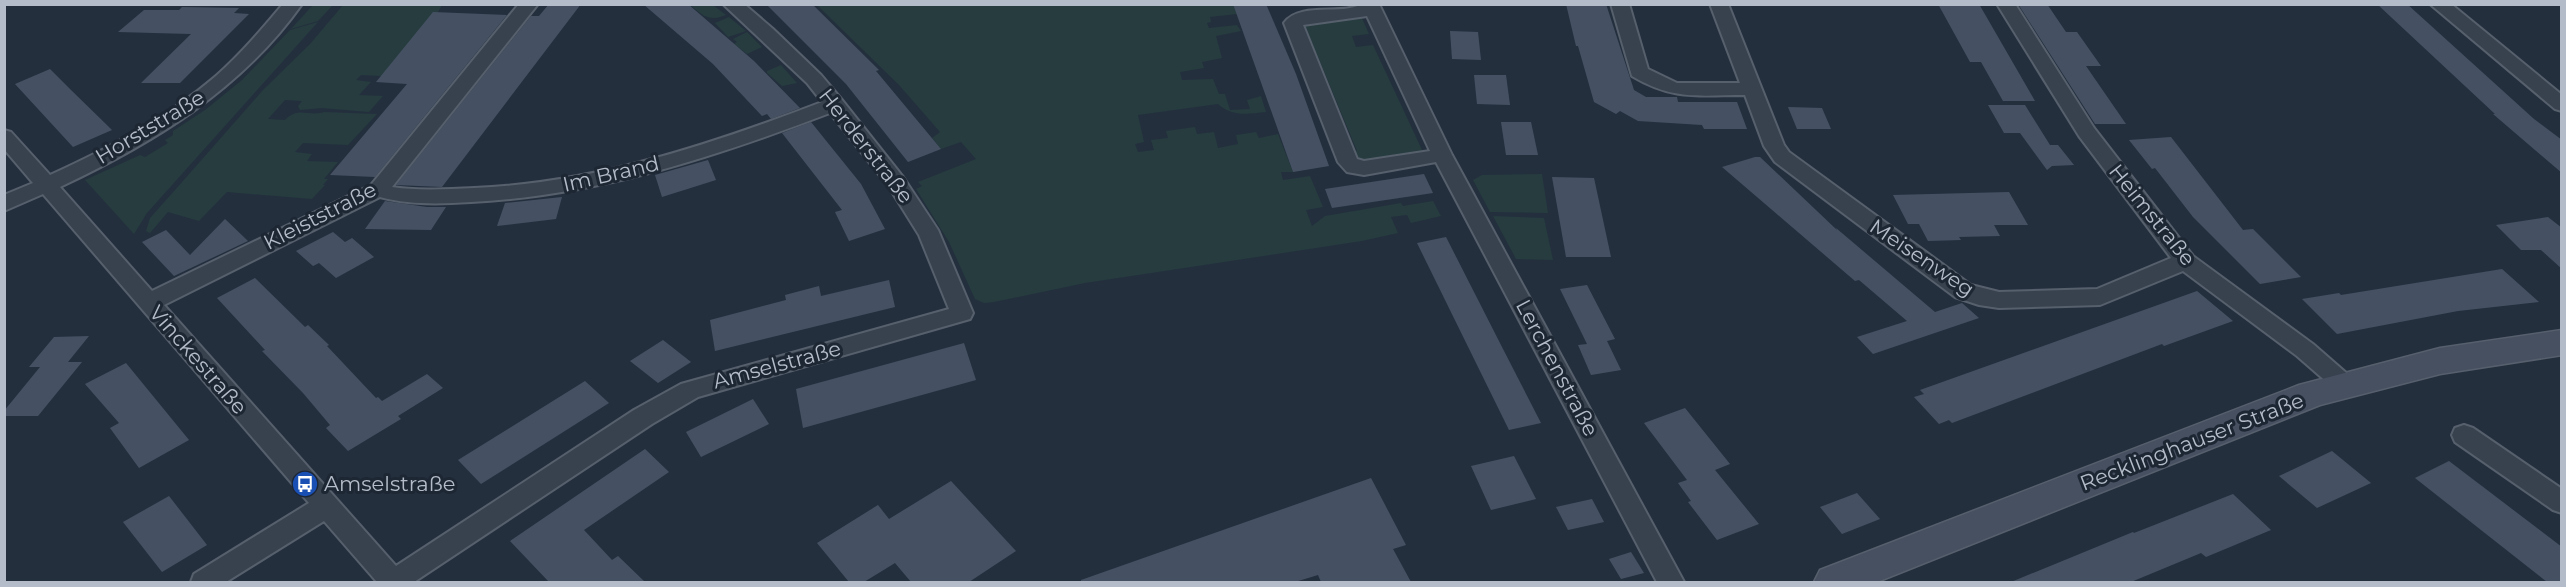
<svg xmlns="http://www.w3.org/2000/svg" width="2566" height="587" viewBox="0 0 2566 587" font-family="Montserrat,sans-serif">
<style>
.green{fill:#263c3f}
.building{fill:#455162}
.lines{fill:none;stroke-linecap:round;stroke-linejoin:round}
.street-casing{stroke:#565f6c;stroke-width:4}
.secondary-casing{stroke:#565f6c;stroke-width:3}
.street{fill:#38414e;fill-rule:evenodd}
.secondary{fill:#465061;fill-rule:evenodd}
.labels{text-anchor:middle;stroke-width:6;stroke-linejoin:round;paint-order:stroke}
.street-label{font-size:21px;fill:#b4bcc9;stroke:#1d2633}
.poi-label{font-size:21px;fill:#b4bcc9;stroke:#1d2633;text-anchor:start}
</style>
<rect width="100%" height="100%" fill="#242f3e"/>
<g class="green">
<path d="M 314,4 L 333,5 L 318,21 L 291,29 Z"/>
<path d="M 343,5 L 442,5 L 401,77 L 361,75 L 356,80 L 371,82 L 359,95 L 383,96 L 369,112 L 322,108 L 300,110 L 298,106 L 302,101 L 285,100 L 268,119 L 285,120 C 298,106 309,117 324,112 L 377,114 L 348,145 L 303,143 L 295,152 L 312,154 L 307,161 L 338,162 L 324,179 L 328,179 L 323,185 L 325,185 L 312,199 L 227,192 L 199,221 L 168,212 L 150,233 L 146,231 L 150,218 L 175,190 L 263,90 L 310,44 Z"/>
<path d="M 690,5 L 713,5 L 726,15 C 709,22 704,16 690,5 Z"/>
<path d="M 817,5 L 1234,5 L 1237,14 L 1210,17 L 1211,22 L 1207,23 L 1209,28 L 1237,25 L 1241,31 L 1216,36 L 1222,58 L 1202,62 L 1204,68 L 1180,72 L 1182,80 L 1213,79 L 1219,94 L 1225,94 L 1230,110 L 1250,109 L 1247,100 L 1261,96 L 1266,112 C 1247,114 1233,117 1218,104 L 1138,115 L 1144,142 L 1135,144 L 1138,152 L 1154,150 L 1151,140 L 1168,138 L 1166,131 L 1195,127 L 1197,134 L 1214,132 L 1218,148 L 1238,144 L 1236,135 L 1256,132 L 1259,138 L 1278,134 L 1293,172 L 1281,172 L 1283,180 L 1310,176 L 1323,207 L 1306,210 L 1312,226 L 1325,216 L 1401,203 L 1403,206 L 1433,201 L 1441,216 L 1411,223 L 1407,215 L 1391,217 L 1398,233 L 1362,241 L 1085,283 L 994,302 L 984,303 L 975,299 L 949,242 L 916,189 L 922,186 L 918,182 L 976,159 L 961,142 L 941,149 L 932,138 L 940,132 L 899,85 Z"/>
<path d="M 1361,16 L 1369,34 L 1352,36 L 1356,47 L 1373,45 L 1423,152 L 1363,162 L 1358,161 L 1348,153 L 1357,151 L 1306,28 L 1298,29 L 1302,23 Z"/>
<path d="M 729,17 L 746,31 L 728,37 L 715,23 Z"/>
<path d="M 318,22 L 147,213 L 134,234 L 85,180 L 140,155 L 145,157 L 168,143 L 165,140 L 173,135 L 173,131 L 205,110 L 242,80 L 290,30 Z"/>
<path d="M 747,32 L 762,47 L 747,54 L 734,44 L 737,42 L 733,39 Z"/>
<path d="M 781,65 L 797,83 L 782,86 L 767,73 L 767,71 Z"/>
<path d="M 1542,174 L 1548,213 L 1490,212 L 1473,180 L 1482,175 Z"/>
<path d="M 1493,216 L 1544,218 L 1553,260 L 1516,259 Z"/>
</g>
<g class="building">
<path d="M 549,4 L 581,4 L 442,187 L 396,185 L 531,16 L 539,16 Z"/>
<path d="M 643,4 L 688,4 L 754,61 L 800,108 L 771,119 L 767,114 L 762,116 L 713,64 Z"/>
<path d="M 766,4 L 812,4 L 879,70 L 876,71 L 941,149 L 908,162 L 846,84 Z"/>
<path d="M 1233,4 L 1266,4 L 1296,74 L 1329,166 L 1293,172 Z"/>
<path d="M 1566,4 L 1606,4 L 1634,90 L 1646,97 L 1677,97 L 1678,102 L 1737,102 L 1747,129 L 1704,129 L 1702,125 L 1638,121 L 1620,111 L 1616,114 L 1594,102 L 1578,46 L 1576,46 Z"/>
<path d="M 1938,4 L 1979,4 L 2035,101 L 2003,101 L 1981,62 L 1970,62 Z"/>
<path d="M 2018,4 L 2047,4 L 2066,32 L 2077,32 L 2101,66 L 2086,66 L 2126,124 L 2095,124 Z"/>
<path d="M 2377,4 L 2407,4 L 2534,119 L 2562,140 L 2562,173 L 2493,114 L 2495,114 Z"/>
<path d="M 182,7 L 239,8 L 234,13 L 249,14 L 180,83 L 141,83 L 191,34 L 118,32 L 144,10 L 179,10 Z"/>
<path d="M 433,12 L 507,15 L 375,177 L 330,175 L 407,84 L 376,82 Z"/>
<path d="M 1450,31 L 1478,32 L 1481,60 L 1452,59 Z"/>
<path d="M 50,69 L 71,90 L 112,130 L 73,147 L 15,84 Z"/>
<path d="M 1474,75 L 1506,75 L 1510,105 L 1477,104 Z"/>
<path d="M 1988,105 L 2025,105 L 2050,145 L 2058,145 L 2074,165 L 2052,166 L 2047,170 L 2020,133 L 2004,133 Z"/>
<path d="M 1788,107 L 1822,108 L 1831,129 L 1797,129 Z"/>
<path d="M 811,122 L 861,184 L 885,229 L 849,241 L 835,212 L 842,210 L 782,133 Z"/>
<path d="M 1501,122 L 1531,122 L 1538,155 L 1506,155 Z"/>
<path d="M 2171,137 L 2243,230 L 2253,229 L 2301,277 L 2260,284 L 2193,217 L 2155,168 L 2152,169 L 2129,140 Z"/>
<path d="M 1755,157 L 1760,157 L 1837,230 L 1836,228 L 1935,312 L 1962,303 L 1979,318 L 1873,354 L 1857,337 L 1907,321 L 1859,280 L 1855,281 L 1722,167 Z"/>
<path d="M 708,160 L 716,180 L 662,197 L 655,175 Z"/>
<path d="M 1424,174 L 1433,193 L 1332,208 L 1325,189 Z"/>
<path d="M 1552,177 L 1594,178 L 1611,257 L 1566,257 Z"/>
<path d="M 2009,192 L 2028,225 L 1994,225 L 2000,236 L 1959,237 L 1961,240 L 1928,241 L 1919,224 L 1908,224 L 1893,195 Z"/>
<path d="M 562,197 L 556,219 L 497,226 L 505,203 Z"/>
<path d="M 385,201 L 427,207 L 446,207 L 431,230 L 365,229 Z"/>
<path d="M 2548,217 L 2562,228 L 2562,269 L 2541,250 L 2521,250 L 2496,225 Z"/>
<path d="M 225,219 L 248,241 L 174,276 L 142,242 L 166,230 L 190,255 Z"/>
<path d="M 333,232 L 345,242 L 352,238 L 374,257 L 336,278 L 319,263 L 313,266 L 296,251 Z"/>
<path d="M 1446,237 L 1503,349 L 1541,423 L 1509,430 L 1417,243 Z"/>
<path d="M 2502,269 L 2539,302 L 2458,311 L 2337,334 L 2302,299 L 2339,293 L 2341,295 Z"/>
<path d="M 255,278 L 305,327 L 308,325 L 329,345 L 327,346 L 376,398 L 378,397 L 382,401 L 427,374 L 443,388 L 398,416 L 401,419 L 348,451 L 326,428 L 330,425 L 303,393 L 262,351 L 265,350 L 217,298 Z"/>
<path d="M 889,280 L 895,307 L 715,351 L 710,320 L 786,300 L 785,295 L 819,286 L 821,296 Z"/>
<path d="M 1587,285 L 1615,339 L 1607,341 L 1621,370 L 1591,375 L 1578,345 L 1587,344 L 1560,289 Z"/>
<path d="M 2197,291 L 2233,321 L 2164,346 L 2162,344 L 1952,423 L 1949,420 L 1939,424 L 1914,397 L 1924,394 L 1920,390 Z"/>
<path d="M 89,336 L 68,362 L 82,362 L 38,416 L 4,416 L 4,411 L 40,367 L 29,367 L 54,337 Z"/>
<path d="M 663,340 L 691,362 L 658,383 L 630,361 Z"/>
<path d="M 964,343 L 976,380 L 803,428 L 796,389 Z"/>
<path d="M 126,363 L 189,440 L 139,468 L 110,428 L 119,423 L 85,384 Z"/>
<path d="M 585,381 L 609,403 L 481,484 L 458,460 Z"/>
<path d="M 753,399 L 769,424 L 701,457 L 686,432 Z"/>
<path d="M 1685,408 L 1730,464 L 1715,470 L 1759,524 L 1717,540 L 1688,502 L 1691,501 L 1678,483 L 1687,480 L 1644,423 Z"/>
<path d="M 645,449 L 669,472 L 584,530 L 612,560 L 618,556 L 645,582 L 549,582 L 510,541 Z"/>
<path d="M 2332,451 L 2371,483 L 2317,508 L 2279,476 Z"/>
<path d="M 1514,456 L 1536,499 L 1491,510 L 1471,466 Z"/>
<path d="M 2449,461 L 2562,547 L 2562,582 L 2547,582 L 2415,478 Z"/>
<path d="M 1371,478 L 1406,545 L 1393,549 L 1411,582 L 1321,582 L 1318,575 L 1295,582 L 1081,582 L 1081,580 Z"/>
<path d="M 951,481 L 1016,551 L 969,582 L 911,582 L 895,563 L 864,582 L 849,582 L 817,543 L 878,505 L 889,519 Z"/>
<path d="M 1857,493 L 1880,519 L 1842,534 L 1820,507 Z"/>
<path d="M 2233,494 L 2271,530 L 2206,557 L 2201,553 L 2131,582 L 2011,582 L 2133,532 L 2134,533 Z"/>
<path d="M 169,496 L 207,545 L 162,572 L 123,522 Z"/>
<path d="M 1592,499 L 1604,522 L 1568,530 L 1556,507 Z"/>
<path d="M 1631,552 L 1644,573 L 1621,579 L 1609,559 Z"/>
</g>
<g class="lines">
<g class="street-casing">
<g id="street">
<path d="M 283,4 L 302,4 C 241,90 153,143 60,187 L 152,291 L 371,185 L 519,4 L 538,4 L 392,187 C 419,191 447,189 474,188 C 595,183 709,145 822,102 L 807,83 L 723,4 L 744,4 L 773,29 L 821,75 L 842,100 L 903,177 L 938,230 L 973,313 L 970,319 L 698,397 L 652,424 L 414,582 L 377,582 L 324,521 L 226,582 L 191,582 L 194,574 L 309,503 L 43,194 L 4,211 L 4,195 L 33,183 L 4,149 L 4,130 L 11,132 L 50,175 C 109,148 167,118 216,76 C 241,54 262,29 283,4 ZM 830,113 L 889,187 L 919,235 L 949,309 L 681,384 L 634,410 L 396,566 L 164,305 L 380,197 C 409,205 441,204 471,202 C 596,196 714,157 830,113 Z"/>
<path d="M 1361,4 L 1379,4 L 1452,155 L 1684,582 L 1657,582 L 1436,162 L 1364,175 L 1347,172 L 1338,162 L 1284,23 C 1300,1 1343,16 1361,4 ZM 1367,16 L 1430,151 L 1364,161 L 1357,159 L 1303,25 Z"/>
<path d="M 1611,4 L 1629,4 L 1648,69 L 1677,83 L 1740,83 L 1710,4 L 1728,4 L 1784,145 L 1789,152 L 1971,285 L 1999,292 L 2097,289 L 2171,258 L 2079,136 L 1997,4 L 2015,4 L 2094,128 L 2193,256 L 2313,344 L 2352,378 L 2356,384 L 2352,390 L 2344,393 L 2336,390 L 2297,356 L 2183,271 L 2100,305 L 1999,308 L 1979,305 L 1955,297 L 1775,162 L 1764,146 L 1745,95 C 1699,95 1674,101 1632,76 Z"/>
<path d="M 2430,4 L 2451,4 L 2562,95 L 2562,111 L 2555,109 Z"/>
<path d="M 2464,425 L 2473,428 L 2562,489 L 2562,513 L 2553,510 L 2455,442 L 2452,435 L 2455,428 Z"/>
</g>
</g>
<g class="secondary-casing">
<path id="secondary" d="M 2562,330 L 2562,355 L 2440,374 L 2320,405 L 1877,582 L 1814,582 L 1820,570 L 2299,385 L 2440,348 Z"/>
</g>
<use href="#street" class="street"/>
<use href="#secondary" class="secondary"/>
</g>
<defs>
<g id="bus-disc" transform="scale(1.35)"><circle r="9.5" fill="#1a4fb4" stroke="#1d2633"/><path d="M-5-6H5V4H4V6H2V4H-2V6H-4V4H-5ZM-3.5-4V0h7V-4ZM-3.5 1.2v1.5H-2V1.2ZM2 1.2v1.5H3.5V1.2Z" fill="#fff"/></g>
</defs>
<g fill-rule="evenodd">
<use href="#bus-disc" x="305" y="484"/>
</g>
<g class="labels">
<g class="street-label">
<text transform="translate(150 127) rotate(-31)" y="7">Horststraße</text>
<text transform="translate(866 146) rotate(52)" y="7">Herderstraße</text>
<text transform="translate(611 174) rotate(-13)" y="7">Im Brand</text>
<text transform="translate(2152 215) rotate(51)" y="7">Heimstraße</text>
<text transform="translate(320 216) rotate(-27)" y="7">Kleiststraße</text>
<text transform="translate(1922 258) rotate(34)" y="7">Meisenweg</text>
<text transform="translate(198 360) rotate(49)" y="7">Vinckestraße</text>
<text transform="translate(777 365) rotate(-15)" y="7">Amselstraße</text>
<text transform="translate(1557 368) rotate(62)" y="7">Lerchenstraße</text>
<text transform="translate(2192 442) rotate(-21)" y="7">Recklinghauser Straße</text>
</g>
<g class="poi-label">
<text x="324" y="491">Amselstraße</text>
</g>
</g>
<rect width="2566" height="587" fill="none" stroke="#b4bcc9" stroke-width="12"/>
</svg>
